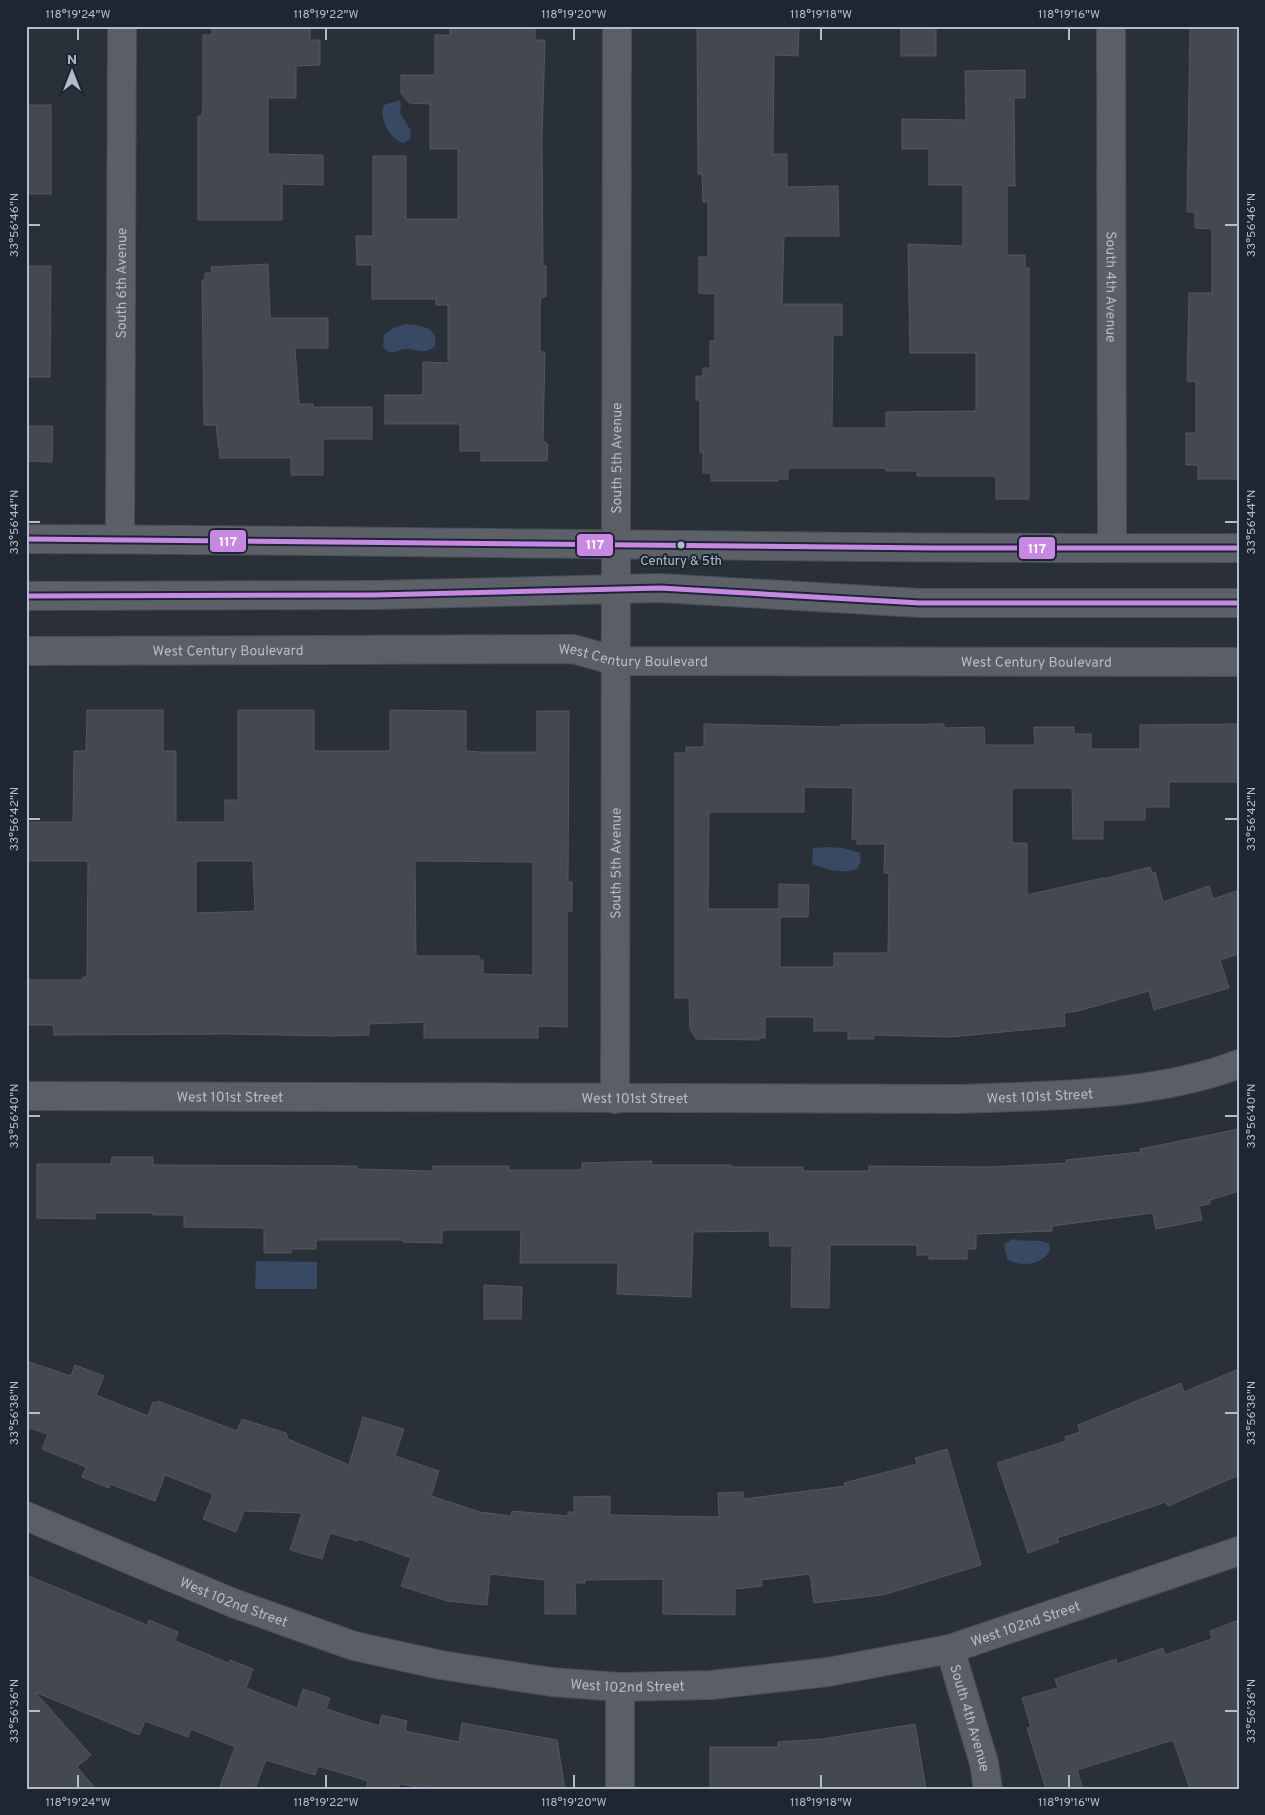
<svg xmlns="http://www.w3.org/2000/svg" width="1265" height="1815" viewBox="0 0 1265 1815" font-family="Overpass,sans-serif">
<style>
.water{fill:#384963}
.building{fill:#444950;stroke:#52575f;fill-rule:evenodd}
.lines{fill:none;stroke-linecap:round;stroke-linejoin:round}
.minor-casing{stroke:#484c53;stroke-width:30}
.primary-casing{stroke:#484c55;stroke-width:30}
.minor{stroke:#5a5e66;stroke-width:28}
.primary{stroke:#5c6168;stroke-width:28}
.bus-1-casing{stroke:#1d2633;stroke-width:9}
.bus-1{stroke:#c787e3;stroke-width:5}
.ticks{fill:none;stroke:#b4bcc9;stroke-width:2}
.bus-dot{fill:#b4bcc9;stroke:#1d2633;stroke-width:2}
.labels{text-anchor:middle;stroke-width:4;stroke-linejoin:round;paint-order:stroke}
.bus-label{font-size:13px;fill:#b4bcc9;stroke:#1d2633}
.street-label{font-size:14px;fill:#b4bcc9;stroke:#1d2633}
.line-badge{stroke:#1d2633;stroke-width:2}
.badge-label{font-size:14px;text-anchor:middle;font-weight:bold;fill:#fff}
.neatline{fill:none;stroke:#b4bcc9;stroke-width:2}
.ticks-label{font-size:12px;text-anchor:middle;fill:#b4bcc9}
</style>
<rect width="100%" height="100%" fill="#2a3038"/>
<g class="water">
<path d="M 399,100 L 401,104 L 400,113 L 411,131 L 410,139 L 404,143 C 391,141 378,117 384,105 Z"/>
<path d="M 406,324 C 420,325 439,327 435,346 C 425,355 419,350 408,349 C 398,347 393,360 383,346 L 384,335 L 391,329 Z"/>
<path d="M 827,847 L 843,848 L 860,853 L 861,861 L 857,869 C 841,874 828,870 812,864 L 813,848 Z"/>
<path d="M 1013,1239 C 1024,1243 1040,1238 1049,1244 L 1050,1250 C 1043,1265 1020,1268 1007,1259 L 1004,1244 Z"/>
<path d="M 256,1261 L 317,1262 L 317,1289 L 255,1289 Z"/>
</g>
<g class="building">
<path d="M 212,26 L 310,26 L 310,40 L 320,40 L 320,65 L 296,66 L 296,98 L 268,98 L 268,154 L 323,155 L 323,185 L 282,184 L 282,220 L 198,220 L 198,116 L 202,116 L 203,104 L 203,35 L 212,35 Z"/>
<path d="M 450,26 L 535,26 L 535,40 L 545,40 L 542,139 L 543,266 L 546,266 L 546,296 L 541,298 L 540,303 L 540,352 L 545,352 L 543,440 L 548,445 L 547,461 L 481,461 L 481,451 L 460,451 L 460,424 L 385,424 L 385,395 L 423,395 L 423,362 L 448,363 L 448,305 L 436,305 L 436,299 L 372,299 L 372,265 L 357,265 L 356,236 L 373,236 L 373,156 L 406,156 L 406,219 L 458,219 L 458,149 L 430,149 L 430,104 L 409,103 L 401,93 L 401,75 L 435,75 L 435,35 L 450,35 Z"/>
<path d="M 697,26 L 799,26 L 798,56 L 774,55 L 773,154 L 787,154 L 787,187 L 838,186 L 839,236 L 784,236 L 782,304 L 842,304 L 842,335 L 833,335 L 832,428 L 886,428 L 886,412 L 976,411 L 976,353 L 910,353 L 908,244 L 963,246 L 963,185 L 929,185 L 929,149 L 902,149 L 902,119 L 966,120 L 965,71 L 1025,70 L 1025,98 L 1014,98 L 1015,186 L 1007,186 L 1007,255 L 1025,255 L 1025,268 L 1029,268 L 1029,499 L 996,499 L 996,476 L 917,476 L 917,471 L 886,471 L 886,468 L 788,468 L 788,479 L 778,479 L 778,481 L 711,481 L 711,473 L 703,473 L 703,452 L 700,452 L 700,400 L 696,400 L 696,376 L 703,376 L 703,368 L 710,368 L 710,341 L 715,341 L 715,294 L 699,293 L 699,257 L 708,257 L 708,202 L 703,202 L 702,174 L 698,174 Z"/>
<rect x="901" y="26" width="35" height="30"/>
<path d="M 1190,26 L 1239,26 L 1239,479 L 1198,479 L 1198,465 L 1186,465 L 1186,433 L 1196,433 L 1196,381 L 1187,382 L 1189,293 L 1212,293 L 1212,229 L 1195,228 L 1195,212 L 1187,212 Z"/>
<rect x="26" y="105" width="25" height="89"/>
<path d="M 268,264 L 270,318 L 328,318 L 328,348 L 295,348 L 299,404 L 313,404 L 313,407 L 372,407 L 372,439 L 323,439 L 323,475 L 291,475 L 291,458 L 220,458 L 216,425 L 204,425 L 202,280 L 205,280 L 205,273 L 212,273 L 211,267 Z"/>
<path d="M 26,266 L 51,266 L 50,377 L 26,377 Z"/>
<path d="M 26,426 L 53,426 L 52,462 L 26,461 Z"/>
<path d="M 87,710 L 163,710 L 163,751 L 176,751 L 176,822 L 225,822 L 225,800 L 238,800 L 238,710 L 314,710 L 314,751 L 390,751 L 390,710 L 466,711 L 466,751 L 480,752 L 537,752 L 537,711 L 569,711 L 568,882 L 572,882 L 572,911 L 567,911 L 567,1027 L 538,1026 L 538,1038 L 424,1038 L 424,1022 L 369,1024 L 369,1035 L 333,1036 L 228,1034 L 54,1035 L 53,1025 L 26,1025 L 26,980 L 83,980 L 83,977 L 87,977 L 88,861 L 26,861 L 26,822 L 73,822 L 74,751 L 86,751 ZM 196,861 L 253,861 L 255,911 L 196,913 ZM 415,861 L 533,862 L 533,975 L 483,974 L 483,960 L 479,960 L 479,956 L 416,956 Z"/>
<path d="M 704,724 L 840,727 L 840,725 L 944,724 L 944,728 L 984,727 L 985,745 L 1035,745 L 1034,727 L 1074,727 L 1074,734 L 1091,734 L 1091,749 L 1140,749 L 1140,725 L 1238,724 L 1238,782 L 1169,782 L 1169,807 L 1145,807 L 1145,820 L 1103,820 L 1103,839 L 1073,839 L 1072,788 L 1012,788 L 1012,843 L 1027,843 L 1027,895 L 1103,878 L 1103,879 L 1150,867 L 1152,873 L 1155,872 L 1163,902 L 1209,886 L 1213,899 L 1239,890 L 1239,954 L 1220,960 L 1229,988 L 1154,1010 L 1149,991 L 1078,1011 L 1064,1013 L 1065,1026 L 951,1037 L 874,1035 L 874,1039 L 848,1039 L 848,1031 L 814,1031 L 814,1017 L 765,1017 L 765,1038 L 759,1038 L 759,1040 L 696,1039 L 690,1029 L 689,998 L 675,998 L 675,753 L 686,753 L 686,747 L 704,747 ZM 804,787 L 853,788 L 852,839 L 857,839 L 857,844 L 885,844 L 884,873 L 889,873 L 888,953 L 834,953 L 834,967 L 780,967 L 780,917 L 808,917 L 809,885 L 779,884 L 779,909 L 708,909 L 709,812 L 804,812 Z"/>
<path d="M 1239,1129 L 1239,1191 L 1210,1200 L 1210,1204 L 1199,1206 L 1202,1220 L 1156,1229 L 1153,1213 L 1052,1226 L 1052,1231 L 976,1234 L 976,1249 L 967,1249 L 967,1259 L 929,1259 L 929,1255 L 917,1255 L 917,1245 L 830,1245 L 829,1308 L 791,1307 L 792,1246 L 770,1246 L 769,1231 L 693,1232 L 691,1297 L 617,1294 L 618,1263 L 520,1263 L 521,1230 L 442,1230 L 442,1243 L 403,1242 L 403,1240 L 316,1240 L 316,1249 L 291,1249 L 291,1253 L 264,1253 L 264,1228 L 184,1227 L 184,1215 L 153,1215 L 153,1213 L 95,1213 L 95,1219 L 37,1218 L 37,1164 L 111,1164 L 112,1157 L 153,1157 L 153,1165 L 357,1166 L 357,1169 L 433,1171 L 433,1166 L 509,1166 L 509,1170 L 582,1170 L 582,1163 L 652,1161 L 652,1165 L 731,1165 L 731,1167 L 803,1167 L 803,1171 L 869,1171 L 869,1166 L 990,1167 L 1067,1163 L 1066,1160 L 1141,1152 L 1140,1149 Z"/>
<path d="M 484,1285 L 522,1287 L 521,1319 L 484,1319 Z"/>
<path d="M 26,1361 L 71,1376 L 75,1365 L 104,1376 L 96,1395 L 148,1416 L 153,1402 L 157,1403 L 158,1401 L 237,1431 L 242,1419 L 286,1433 L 288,1439 L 349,1465 L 363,1417 L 404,1429 L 395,1456 L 439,1471 L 431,1496 L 480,1512 L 511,1516 L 512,1511 L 568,1516 L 568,1512 L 574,1512 L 574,1497 L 610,1496 L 610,1515 L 719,1517 L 718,1493 L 743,1492 L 744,1499 L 845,1486 L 844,1483 L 917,1464 L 915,1458 L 947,1449 L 981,1565 L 883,1595 L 814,1603 L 810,1574 L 761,1580 L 762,1586 L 735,1589 L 735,1615 L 663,1614 L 663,1579 L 585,1580 L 585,1583 L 575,1583 L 576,1614 L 545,1614 L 545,1580 L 490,1574 L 487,1605 L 447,1601 L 401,1586 L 411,1558 L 359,1539 L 358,1541 L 330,1533 L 322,1559 L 290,1550 L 302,1513 L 244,1511 L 236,1532 L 203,1519 L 213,1494 L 165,1475 L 155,1501 L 110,1484 L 109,1488 L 82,1477 L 86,1467 L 42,1449 L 48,1434 L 26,1427 Z"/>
<path d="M 1239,1369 L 1239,1475 L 1168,1506 L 1166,1502 L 1057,1538 L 1059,1542 L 1028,1553 L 997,1463 L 1066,1441 L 1065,1437 L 1080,1432 L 1078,1425 L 1181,1383 L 1184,1392 Z"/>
<path d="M 26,1575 L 147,1625 L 149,1620 L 178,1632 L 175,1641 L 228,1663 L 230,1660 L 253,1669 L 246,1688 L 297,1708 L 303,1689 L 330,1698 L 326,1709 L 379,1726 L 382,1715 L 407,1721 L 405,1731 L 459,1742 L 462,1723 L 557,1740 L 565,1789 L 437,1789 L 423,1786 L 422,1788 L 400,1784 L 399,1789 L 366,1789 L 368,1781 L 318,1766 L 315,1775 L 266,1760 L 255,1789 L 219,1789 L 235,1747 L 191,1729 L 188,1737 L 145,1721 L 139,1735 L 35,1692 L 91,1755 L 77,1767 L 96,1789 L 26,1789 Z"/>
<path d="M 1239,1620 L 1239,1789 L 1190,1789 L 1173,1740 L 1077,1770 L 1083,1789 L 1046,1789 L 1027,1728 L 1031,1727 L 1022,1698 L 1058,1688 L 1055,1679 L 1116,1659 L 1117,1664 L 1163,1648 L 1165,1655 L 1212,1639 L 1210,1631 Z"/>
<path d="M 915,1724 L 926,1789 L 710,1789 L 710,1747 L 778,1747 L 778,1742 L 822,1739 Z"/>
</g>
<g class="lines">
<g class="minor-casing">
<g id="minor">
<path id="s1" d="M 1111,26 L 1112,548"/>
<path id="s2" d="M 120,539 L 122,26"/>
<path id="s3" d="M 26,651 L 573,649 L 616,661 L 1239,662"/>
<path id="s4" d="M 26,1096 L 960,1099 C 1051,1095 1153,1097 1239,1064"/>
<path id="s5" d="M 615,1099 L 617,26"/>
<path id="s6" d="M 26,1516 L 233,1603 L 354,1646 L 441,1665 L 551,1682 L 620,1687 L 711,1685 L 828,1672 L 950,1649 L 1239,1551"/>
<path id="s7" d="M 950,1649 L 984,1763 L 988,1789"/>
<path d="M 620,1687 L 620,1789"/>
</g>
</g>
<g class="primary-casing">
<g id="primary">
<path d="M 26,539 C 430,540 835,550 1239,548"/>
<path d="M 26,596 L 375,595 L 660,588 L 920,603 L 1239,603"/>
</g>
</g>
<use href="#minor" class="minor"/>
<use href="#primary" class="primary"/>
<g class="bus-1-casing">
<g id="bus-1">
<path d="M 26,539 L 936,548 L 1239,548"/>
<path d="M 26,596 L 375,595 L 660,588 L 920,603 L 1239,603"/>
</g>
</g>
<use href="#bus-1" class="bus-1"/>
</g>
<path class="ticks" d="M 78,28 L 78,40M 326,28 L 326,40M 574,28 L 574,40M 821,28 L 821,40M 1069,28 L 1069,40M 28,225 L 40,225M 1225,225 L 1238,225M 28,522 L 40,522M 1225,522 L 1238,522M 28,819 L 40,819M 1225,819 L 1238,819M 28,1116 L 40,1116M 1225,1116 L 1238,1116M 28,1413 L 40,1413M 1225,1413 L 1238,1413M 28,1711 L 40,1711M 1225,1711 L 1238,1711M 78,1775 L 78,1788M 326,1775 L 326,1788M 574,1775 L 574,1788M 821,1775 L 821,1788M 1069,1775 L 1069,1788"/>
<circle class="bus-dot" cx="681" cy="545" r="4.5"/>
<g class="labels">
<g class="bus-label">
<text x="681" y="565">Century &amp; 5th</text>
</g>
<g class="street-label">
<text dy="5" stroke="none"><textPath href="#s2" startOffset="256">South 6th Avenue</textPath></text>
<text dy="5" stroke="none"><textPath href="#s1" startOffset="261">South 4th Avenue</textPath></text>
<text dy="5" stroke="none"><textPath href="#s5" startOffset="641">South 5th Avenue</textPath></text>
<text dy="5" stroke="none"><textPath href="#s3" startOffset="202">West Century Boulevard</textPath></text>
<text dy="5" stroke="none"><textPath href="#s3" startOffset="608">West Century Boulevard</textPath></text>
<text dy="5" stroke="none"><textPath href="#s3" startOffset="1012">West Century Boulevard</textPath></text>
<text dy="5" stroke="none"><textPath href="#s5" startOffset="236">South 5th Avenue</textPath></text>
<text dy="5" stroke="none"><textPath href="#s4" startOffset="1014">West 101st Street</textPath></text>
<text dy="5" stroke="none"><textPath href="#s4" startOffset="204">West 101st Street</textPath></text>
<text dy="5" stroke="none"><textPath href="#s4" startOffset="609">West 101st Street</textPath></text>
<text dy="5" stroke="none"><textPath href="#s6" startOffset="225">West 102nd Street</textPath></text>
<text dy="5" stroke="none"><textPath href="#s6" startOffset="1035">West 102nd Street</textPath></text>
<text dy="5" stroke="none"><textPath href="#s6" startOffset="630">West 102nd Street</textPath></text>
<text dy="5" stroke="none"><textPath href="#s7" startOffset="72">South 4th Avenue</textPath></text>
</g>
</g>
<g class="line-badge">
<rect x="209" y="529" width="38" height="24" rx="5" fill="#c787e3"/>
<rect x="576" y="533" width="38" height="24" rx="5" fill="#c787e3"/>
<rect x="1018" y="536" width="38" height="24" rx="5" fill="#c787e3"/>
</g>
<g class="badge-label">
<text x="228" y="546">117</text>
<text x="595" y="549">117</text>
<text x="1037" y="553">117</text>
</g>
<rect width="1265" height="1815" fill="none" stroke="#1d2633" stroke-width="55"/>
<g transform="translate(72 72)" stroke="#1d2633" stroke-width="4" paint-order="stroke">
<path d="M0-4L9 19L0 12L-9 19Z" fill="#b4bcc9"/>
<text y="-8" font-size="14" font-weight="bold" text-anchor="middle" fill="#b4bcc9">N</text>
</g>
<rect x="28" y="28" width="1210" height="1760" class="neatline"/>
<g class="ticks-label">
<text x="78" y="18">118°19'24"W</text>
<text x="326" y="18">118°19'22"W</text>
<text x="574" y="18">118°19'20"W</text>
<text x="821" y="18">118°19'18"W</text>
<text x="1069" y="18">118°19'16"W</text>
<text transform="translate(14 225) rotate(-90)" y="4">33°56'46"N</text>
<text transform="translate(1251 225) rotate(-90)" y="4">33°56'46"N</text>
<text transform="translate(14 522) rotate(-90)" y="4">33°56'44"N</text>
<text transform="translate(1251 522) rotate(-90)" y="4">33°56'44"N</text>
<text transform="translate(14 819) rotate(-90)" y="4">33°56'42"N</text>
<text transform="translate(1251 819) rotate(-90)" y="4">33°56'42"N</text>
<text transform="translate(14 1116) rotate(-90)" y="4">33°56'40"N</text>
<text transform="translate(1251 1116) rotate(-90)" y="4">33°56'40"N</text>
<text transform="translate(14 1413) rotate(-90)" y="4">33°56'38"N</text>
<text transform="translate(1251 1413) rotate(-90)" y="4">33°56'38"N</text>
<text transform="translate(14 1711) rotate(-90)" y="4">33°56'36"N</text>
<text transform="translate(1251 1711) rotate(-90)" y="4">33°56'36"N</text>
<text x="78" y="1806">118°19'24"W</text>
<text x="326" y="1806">118°19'22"W</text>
<text x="574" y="1806">118°19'20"W</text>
<text x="821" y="1806">118°19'18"W</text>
<text x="1069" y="1806">118°19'16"W</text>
</g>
</svg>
